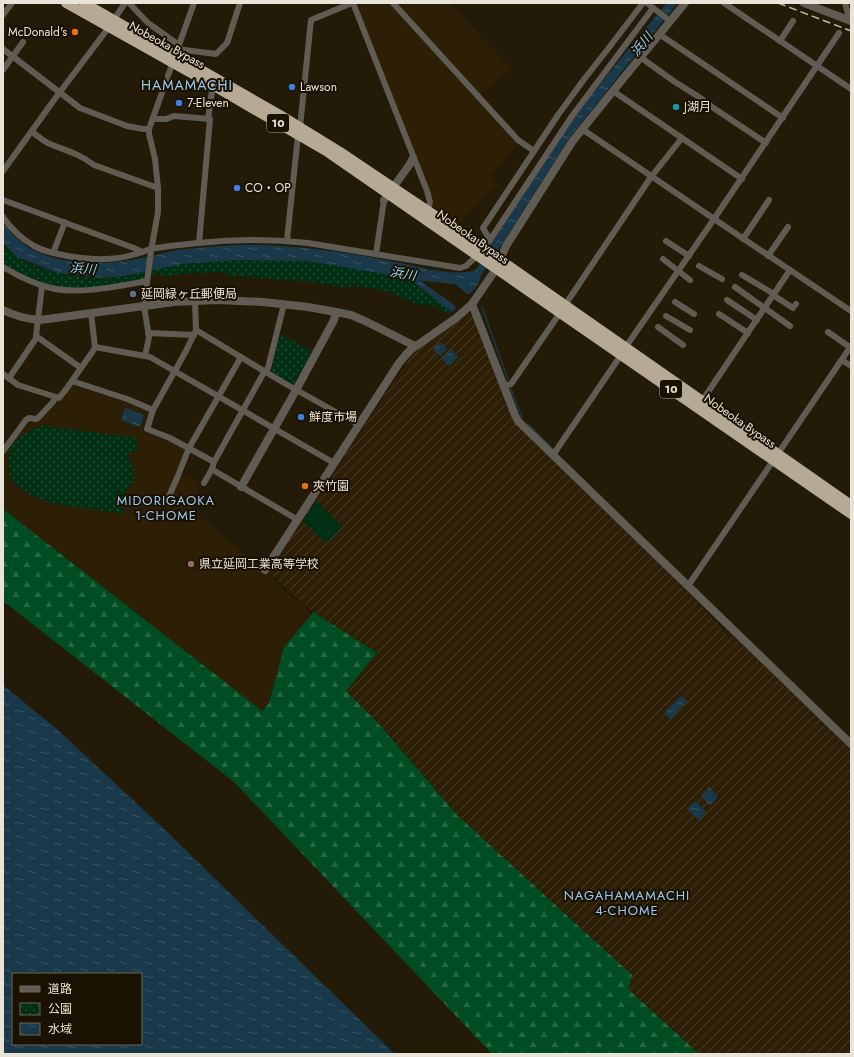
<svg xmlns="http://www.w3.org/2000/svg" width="854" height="1057" viewBox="0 0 854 1057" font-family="Jost,'Noto Sans JP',sans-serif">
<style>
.built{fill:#2c1f05}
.industrial{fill:url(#industrial-furrows)}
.forest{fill:url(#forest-firs)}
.park{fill:url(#park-dots)}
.pitch{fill:#003014}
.water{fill:url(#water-ripples);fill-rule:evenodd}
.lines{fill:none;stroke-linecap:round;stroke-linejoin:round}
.stream{stroke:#19394a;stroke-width:1.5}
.minor{stroke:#615c53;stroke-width:6}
.tertiary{stroke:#615c53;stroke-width:8}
.trunk{stroke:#b6aa95;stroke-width:10}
.rail{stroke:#c0baac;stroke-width:1.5;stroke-dasharray:8 4;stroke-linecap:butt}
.food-dot{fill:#e8710a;stroke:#1a1101;stroke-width:1.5}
.shop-dot{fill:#3f7fe0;stroke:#1a1101;stroke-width:1.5}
.culture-dot{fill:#0f9aa8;stroke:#1a1101;stroke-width:1.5}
.service-dot{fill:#5c6f8a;stroke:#1a1101;stroke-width:1.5}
.education-dot{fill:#8d6e63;stroke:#1a1101;stroke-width:1.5}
.labels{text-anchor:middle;stroke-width:4;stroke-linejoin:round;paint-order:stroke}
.shield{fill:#1a1101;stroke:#aca598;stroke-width:1}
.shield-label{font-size:11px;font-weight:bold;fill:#eae4d8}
.poi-label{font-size:12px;fill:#eae4d8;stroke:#1a1101;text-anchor:start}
.street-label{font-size:12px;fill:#eae4d8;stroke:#1a1101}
.water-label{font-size:13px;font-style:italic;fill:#8ed3fd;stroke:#1a1101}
.neighbourhood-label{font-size:13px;letter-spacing:1px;fill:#9ac9f5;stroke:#1a1101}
.quarter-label{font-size:14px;letter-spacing:1px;fill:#9ac9f5;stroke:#1a1101}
</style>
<defs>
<pattern id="industrial-furrows" width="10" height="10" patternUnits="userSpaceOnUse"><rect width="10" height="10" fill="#2c1f05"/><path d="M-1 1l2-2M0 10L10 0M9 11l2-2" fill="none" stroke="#4b3f29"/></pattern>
<pattern id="forest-firs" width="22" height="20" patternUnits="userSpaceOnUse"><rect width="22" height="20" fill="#004d24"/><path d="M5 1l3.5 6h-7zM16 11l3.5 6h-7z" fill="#256643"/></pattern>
<pattern id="park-dots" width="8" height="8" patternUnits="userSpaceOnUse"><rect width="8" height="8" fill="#003014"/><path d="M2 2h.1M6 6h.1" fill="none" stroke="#254e35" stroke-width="1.8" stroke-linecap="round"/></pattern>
<pattern id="water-ripples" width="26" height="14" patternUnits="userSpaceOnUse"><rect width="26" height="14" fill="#19394a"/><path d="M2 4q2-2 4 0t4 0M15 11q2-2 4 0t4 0" fill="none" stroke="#3b5663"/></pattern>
</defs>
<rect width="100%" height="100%" fill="#231a07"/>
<g class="built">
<path d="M 362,3 L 390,3 L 518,144 L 492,175 L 498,185 L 458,224 L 435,211 L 356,4 Z"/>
<path d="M 395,3 L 450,3 L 511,68 L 480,96 Z"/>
<path d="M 72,385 L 126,402 L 149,411 L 143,432 L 166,439 L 186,449 L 178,470 L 201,484 L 189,506 L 312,614 L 284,647 L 269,703 L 262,711 L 3,509 L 3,454 L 29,423 L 38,422 L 49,412 Z"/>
</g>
<path class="industrial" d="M 468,314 L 475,315 L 512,415 L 653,556 L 728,635 L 735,638 L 851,749 L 851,1054 L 699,1054 L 628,989 L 457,815 L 377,722 L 346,691 L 377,653 L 313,612 L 268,572 L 334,471 L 403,368 L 408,362 L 406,360 L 417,349 L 456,323 Z"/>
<path class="forest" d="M 3,509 L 262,711 L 269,703 L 284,647 L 312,614 L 313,612 L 377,653 L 346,691 L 377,722 L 457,815 L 632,975 L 628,989 L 699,1054 L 492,1054 L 234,782 L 3,601 Z"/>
<g class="park">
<path d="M 3,245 C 11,252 18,259 28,263 C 50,274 85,279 109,278 C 121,277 133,274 145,271 L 145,275 L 142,280 C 119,283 88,291 66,288 C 43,285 22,276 3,264 Z"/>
<path d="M 263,259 L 285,260 L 333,264 L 408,278 L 444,305 L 452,312 L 449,314 L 439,309 L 436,307 L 411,302 L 386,291 L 360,286 L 343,287 L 304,281 L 230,276 L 225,272 L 195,273 L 164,276 L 159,273 L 152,275 L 153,270 C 187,259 227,260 263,259 Z"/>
<path d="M 280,334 L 312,351 L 293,385 L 271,372 L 271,369 Z"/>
<path d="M 39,426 L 44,426 L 137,438 L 136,452 L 127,452 L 133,467 L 134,475 L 132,484 L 123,495 L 122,514 C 108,511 93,509 79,507 C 57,504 40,503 22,489 C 18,487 15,484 12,481 C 9,476 8,467 8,460 C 9,443 24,433 39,426 Z"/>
</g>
<path class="pitch" d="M 316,501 L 342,527 L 326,543 L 303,521 Z"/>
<g class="water">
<path d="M 667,3 L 678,3 L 640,49 L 568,140 L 502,244 L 481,275 L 479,283 L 469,295 L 455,284 L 423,281 L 423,283 L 453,304 L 456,308 L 452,312 L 408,278 L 307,261 L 235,260 L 182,264 L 130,275 L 102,278 L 58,273 L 17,257 L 3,243 L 3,224 C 12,234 23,245 35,251 C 58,262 91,265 116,262 C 137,260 158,254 178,250 C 192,248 207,247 221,246 C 255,243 289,246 323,250 C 350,253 375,258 401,263 C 425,268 452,277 476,270 L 520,197 L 569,122 L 639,36 Z"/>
<path d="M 440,342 L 447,349 L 440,356 L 433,349 Z"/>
<path d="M 451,349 L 458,357 L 449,366 L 442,359 Z"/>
<path d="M 125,408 L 144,415 L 140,427 L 121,420 Z"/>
<path d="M 3,685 L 58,730 L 162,827 L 395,1054 L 3,1054 ZM 13,974 L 141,974 L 141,1044 L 13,1044 Z"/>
<path d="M 681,696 L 687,701 L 670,719 L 664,713 Z"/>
<path d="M 709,787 L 718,797 L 710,805 L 701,796 Z"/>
<path d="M 695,801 L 706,812 L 699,820 L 687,809 Z"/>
</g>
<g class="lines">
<g class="stream">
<path d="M 482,307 L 508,380"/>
<path d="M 511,389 L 522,417"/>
<path d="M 528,424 L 553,449"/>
</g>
<g class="minor">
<path d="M 129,3 L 148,23 L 179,45"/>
<path d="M 194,3 L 149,129 L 149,134 L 155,159 L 158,188 L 158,212 L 151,251 L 144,306 L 149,337 L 145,356 L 150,357 L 334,463"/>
<path d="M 353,3 L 427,191 L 430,202 L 428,210"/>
<path d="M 393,3 L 518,140 L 534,151"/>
<path d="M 647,3 L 670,21"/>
<path d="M 724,3 L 851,89"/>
<path d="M 845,3 L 850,21"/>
<path d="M 3,15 L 12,3"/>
<path d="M 659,34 L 783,118"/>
<path d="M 780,41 L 793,21"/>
<path d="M 3,49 L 80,108 L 127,126 L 143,129 L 149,129"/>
<path d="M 177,49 L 216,54 L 227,43 L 228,40 L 240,3"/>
<path d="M 640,57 L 675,82 L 699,97 L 712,107 L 766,143"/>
<path d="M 3,70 L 23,42"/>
<path d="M 613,91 L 682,138"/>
<path d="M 153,119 L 166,119 L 174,116 L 210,119 L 199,243"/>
<path d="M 208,119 L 212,91 L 214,86"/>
<path d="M 300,127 L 311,20 L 352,3"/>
<path d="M 582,129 L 726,227 L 851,311"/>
<path d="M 32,132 C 38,136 44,142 50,144 C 67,151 80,154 94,165 L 158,188"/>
<path d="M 3,171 L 54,100 L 109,27 L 125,3"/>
<path d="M 3,200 L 134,248 L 142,252"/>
<path d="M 3,217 C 11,229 22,239 34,246 C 51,255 86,260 106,259 C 116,259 126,257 136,254 C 140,253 145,251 150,249 C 166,246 182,245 198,243 C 234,239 272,239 308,243 L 460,268 L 466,266 L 484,249 L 572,116 L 653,8"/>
<path d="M 743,239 L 769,200"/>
<path d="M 287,240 L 298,135"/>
<path d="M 490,240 L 483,228 L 558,115 L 585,78 L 604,54 L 614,41 L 643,3"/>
<path d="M 666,241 L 689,256"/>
<path d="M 53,253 L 65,222"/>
<path d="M 376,254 L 384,200"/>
<path d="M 768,256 L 788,227"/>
<path d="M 663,259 L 690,280"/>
<path d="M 699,266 L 722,279"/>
<path d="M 3,267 C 18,276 34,284 51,288 C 79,295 119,286 147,281"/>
<path d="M 742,275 L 774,294"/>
<path d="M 42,286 L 36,336 L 81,368"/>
<path d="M 735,287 L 790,326"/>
<path d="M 773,295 L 793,308 L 796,304"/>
<path d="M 195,300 L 196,330 L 186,351 L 153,410 L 147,429 L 170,438 L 214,462"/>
<path d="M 727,300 L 757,320"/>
<path d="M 675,302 L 694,314"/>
<path d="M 284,304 L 268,368 L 263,374 L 214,462 L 212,469 L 213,470 L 298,520"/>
<path d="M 565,305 L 651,177 L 682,138 L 742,179"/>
<path d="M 719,314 L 748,333"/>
<path d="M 666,316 L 690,330"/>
<path d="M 658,327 L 683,345"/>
<path d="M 196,330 L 284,383 L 359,425"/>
<path d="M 828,332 L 851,348"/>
<path d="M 148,333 L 194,335"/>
<path d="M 95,347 L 145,356"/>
<path d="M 625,348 L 714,219 L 839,33"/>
<path d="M 842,360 L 851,366"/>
<path d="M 3,374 L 18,385 L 59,398 L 67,388 L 93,351 L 95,347 L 91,313"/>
<path d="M 9,378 L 37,337"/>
<path d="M 72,381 L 127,399 L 153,410"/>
<path d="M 504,386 L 511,384 L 560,313"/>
<path d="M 702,401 L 790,270"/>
<path d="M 3,451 L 26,420 L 29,418 L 36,419 L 38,418 L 53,402 L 56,397"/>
<path d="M 553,455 L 621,355"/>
<path d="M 204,483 L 212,469"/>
<path d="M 169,496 L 177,478 L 189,448 L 241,357"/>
<path d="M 688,586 L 851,346"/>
</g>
<g class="tertiary">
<path d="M 804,3 L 851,21"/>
<path d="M 384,200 L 410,164 L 413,158"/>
<path d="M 472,304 L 515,415 L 518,421 L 851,744"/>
<path d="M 3,310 C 15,316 27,319 40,320 L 174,302 L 218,300 L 263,302 L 308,307 L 336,312 L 351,315 L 365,321 L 415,346"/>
<path d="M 241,487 L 295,392 L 334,320 L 336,312"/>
<path d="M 265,570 L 399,363 C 405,356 410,348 419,344 L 456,318 L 472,304 L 496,269 L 506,246 L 572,142 L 613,91 L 685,3"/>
</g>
<g class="trunk">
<path d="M 66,3 L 214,86 L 326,151 L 851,514"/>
<path d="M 84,3 L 280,115 L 340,152 L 486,250 L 851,505"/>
</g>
<path class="rail" d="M 778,3 L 851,31"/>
</g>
<g class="food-dot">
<circle cx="75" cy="32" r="4"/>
<circle cx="305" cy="486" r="4"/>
</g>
<g class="shop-dot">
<circle cx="292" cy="87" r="4"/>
<circle cx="179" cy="103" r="4"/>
<circle cx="237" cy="188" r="4"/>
<circle cx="301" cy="417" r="4"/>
</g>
<circle class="culture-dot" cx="676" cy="107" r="4"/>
<circle class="service-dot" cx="133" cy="294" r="4"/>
<circle class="education-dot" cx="191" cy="564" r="4"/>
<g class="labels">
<g class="shield">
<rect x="267" y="114" width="22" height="18" rx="3"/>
<rect x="660" y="380" width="22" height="18" rx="3"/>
</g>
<g class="shield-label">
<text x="278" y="127">10</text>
<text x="671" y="393">10</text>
</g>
<g class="poi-label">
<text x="67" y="36" text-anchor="end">McDonald's</text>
<text x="300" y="91">Lawson</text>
<text x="187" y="107">7-Eleven</text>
<text x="684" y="111">J湖月</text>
<text x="245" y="192">CO・OP</text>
<text x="141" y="298">延岡緑ヶ丘郵便局</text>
<text x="309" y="421">鮮度市場</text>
<text x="313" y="490">夾竹園</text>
<text x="199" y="568">県立延岡工業高等学校</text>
</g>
<g class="street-label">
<text transform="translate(167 45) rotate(29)" y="4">Nobeoka Bypass</text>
<text transform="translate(473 237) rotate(35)" y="4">Nobeoka Bypass</text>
<text transform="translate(740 421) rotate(35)" y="4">Nobeoka Bypass</text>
</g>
<g class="water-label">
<text transform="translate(641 44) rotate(-51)" y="5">浜川</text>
<text transform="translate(83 268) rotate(5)" y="5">浜川</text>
<text transform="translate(403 273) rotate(10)" y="5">浜川</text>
</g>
<g class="neighbourhood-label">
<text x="166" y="505">MIDORIGAOKA<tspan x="166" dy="15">1-CHOME</tspan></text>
<text x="627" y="900">NAGAHAMAMACHI<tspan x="627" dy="15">4-CHOME</tspan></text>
</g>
<g class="quarter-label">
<text x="187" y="90">HAMAMACHI</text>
</g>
</g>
<rect width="854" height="1057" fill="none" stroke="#eae4d8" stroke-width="8"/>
<rect x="12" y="973" width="130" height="72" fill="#1a1101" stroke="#6d6557"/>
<rect x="20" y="986" width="20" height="6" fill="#615c53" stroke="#6d6557"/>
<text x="48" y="993" font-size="12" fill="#eae4d8">道路</text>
<rect x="20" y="1003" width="20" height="12" fill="url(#park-dots)" stroke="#6d6557"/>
<text x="48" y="1013" font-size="12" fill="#eae4d8">公園</text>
<rect x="20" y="1023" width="20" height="12" fill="url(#water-ripples)" stroke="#6d6557"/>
<text x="48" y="1033" font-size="12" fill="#eae4d8">水域</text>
</svg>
